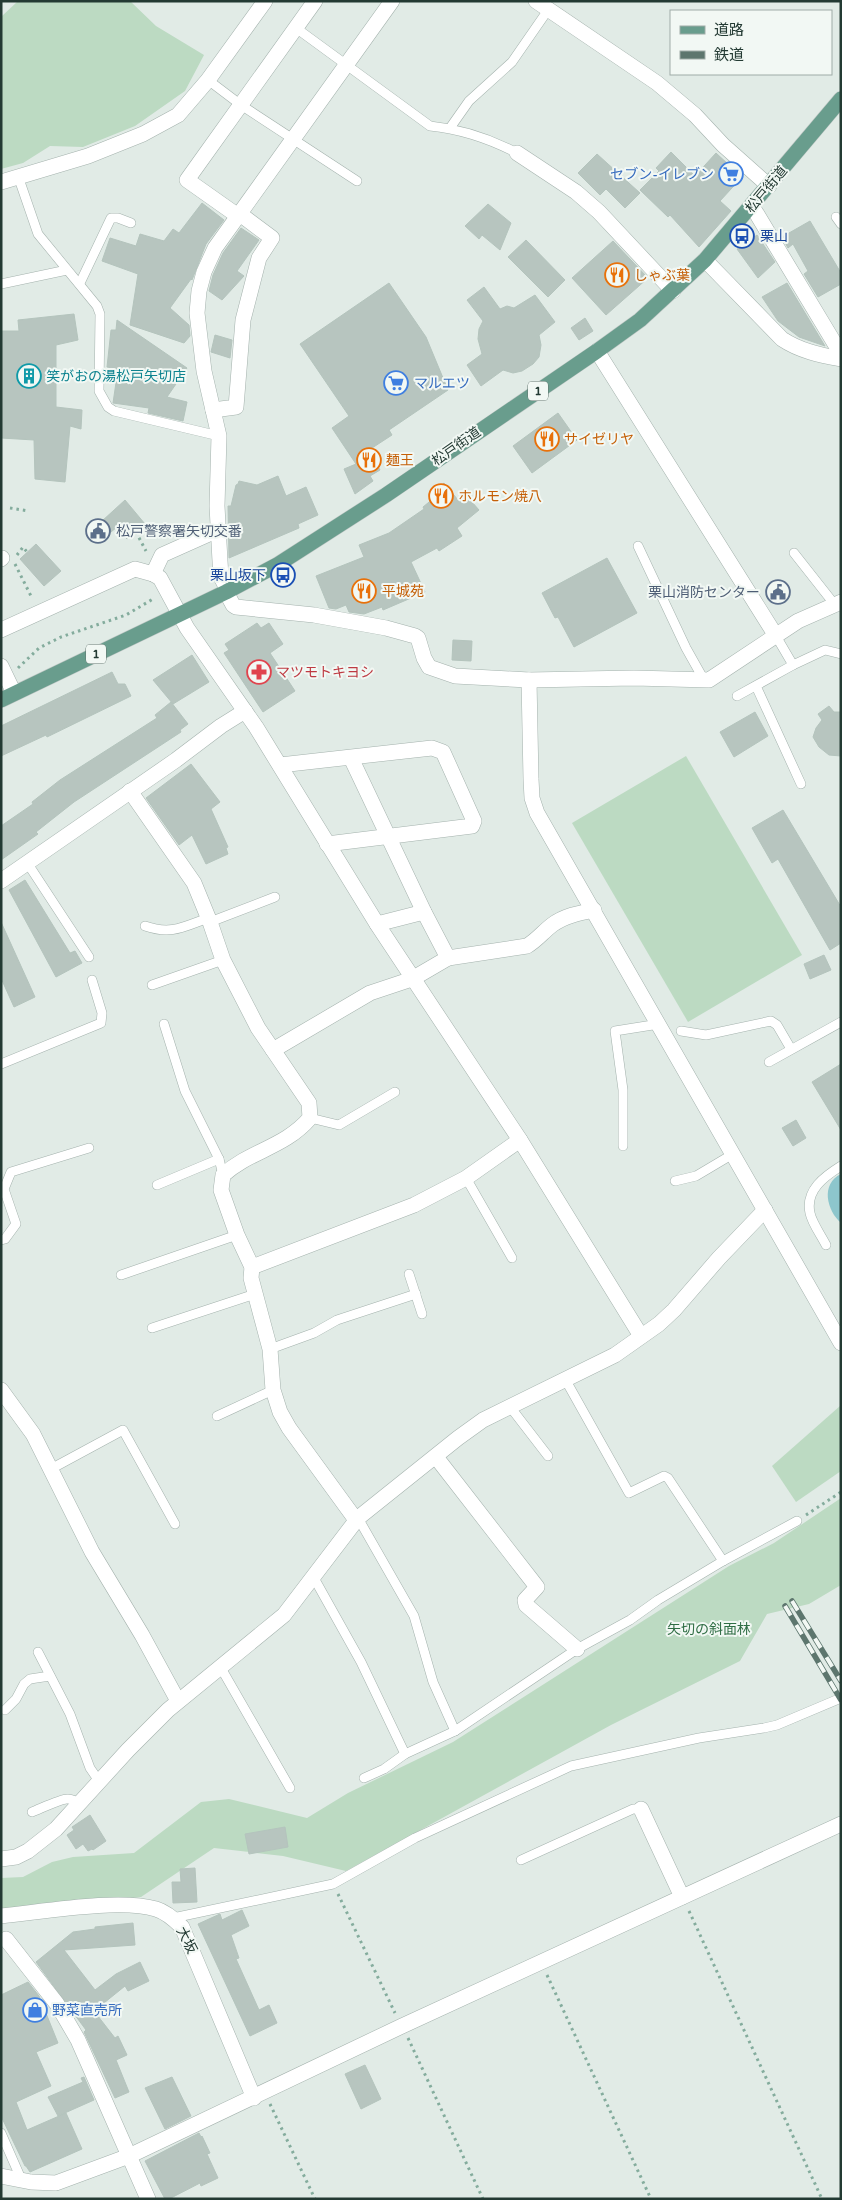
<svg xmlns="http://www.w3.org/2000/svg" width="842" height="2200" viewBox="0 0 842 2200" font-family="'Varela Round','Noto Sans JP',sans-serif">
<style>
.green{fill:#bcdac2}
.water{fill:#8dc6cc}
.building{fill:#b7c5bf;stroke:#b4c4bd}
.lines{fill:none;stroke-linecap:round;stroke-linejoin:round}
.service-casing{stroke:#a4b2ad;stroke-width:10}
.minor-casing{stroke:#a4b2ad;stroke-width:16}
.primary-casing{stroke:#c1c8c6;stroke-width:16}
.path{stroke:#84ac9d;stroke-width:3;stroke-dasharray:2.5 4;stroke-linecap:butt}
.service{stroke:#fff;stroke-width:9}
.minor{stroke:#fff;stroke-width:15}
.primary{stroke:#699d8d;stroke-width:15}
.rail-casing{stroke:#5d766e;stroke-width:5.5}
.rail{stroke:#f2f8f4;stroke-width:4;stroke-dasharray:11;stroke-linecap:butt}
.labels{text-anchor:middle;stroke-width:4;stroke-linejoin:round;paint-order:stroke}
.shield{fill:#f2f8f4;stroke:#61736d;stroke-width:1}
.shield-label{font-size:12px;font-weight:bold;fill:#233a33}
.shop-label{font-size:14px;fill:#366cbe;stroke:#f2f8f4;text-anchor:start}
.street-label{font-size:14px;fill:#233a33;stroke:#f2f8f4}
.transit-label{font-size:14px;fill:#164399;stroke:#f2f8f4;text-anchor:start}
.food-label{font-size:14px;fill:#c56008;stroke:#f2f8f4;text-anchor:start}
.culture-label{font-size:14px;fill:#0d838f;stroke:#f2f8f4;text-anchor:start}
.service-label{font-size:14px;fill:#4e5e75;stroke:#f2f8f4;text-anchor:start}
.health-label{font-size:14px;fill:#be3a42;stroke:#f2f8f4;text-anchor:start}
.park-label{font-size:14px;fill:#306e45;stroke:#f2f8f4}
</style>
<rect width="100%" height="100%" fill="#e1ebe6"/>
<g class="green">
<path d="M 18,1 L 130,1 L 156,26 L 204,55 L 185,91 L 135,126 L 83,147 L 50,146 L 23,163 L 1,169 L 1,17 Z"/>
<path d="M 686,756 L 802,955 L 688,1022 L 572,823 Z"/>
<path d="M 840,1406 L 841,1471 L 796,1502 L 772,1466 Z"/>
<path d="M 841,1498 L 841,1585 L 809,1604 L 767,1614 L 740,1661 L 611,1725 L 346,1871 L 283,1856 L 214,1848 L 141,1897 L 1,1912 L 1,1878 L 23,1877 L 52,1862 L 73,1857 L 134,1853 L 201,1802 L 229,1799 L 307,1818 L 348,1793 L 453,1742 L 729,1566 L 774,1543 Z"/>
</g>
<path class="water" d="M 841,1174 L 841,1223 C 827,1211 820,1184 841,1174 Z"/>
<g class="building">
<path d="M 671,152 L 695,176 L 716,153 L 742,177 L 720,201 L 731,211 L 699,247 L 670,215 L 668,217 L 640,190 L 659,171 L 656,168 Z"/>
<path d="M 597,154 L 640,193 L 625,208 L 606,189 L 600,195 L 578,173 Z"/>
<path d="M 202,203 L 224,220 L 206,244 L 192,280 L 191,279 L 170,308 L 189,325 L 190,336 L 184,343 L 130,325 L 138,274 L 102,261 L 110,238 L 136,246 L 140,234 L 164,241 L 173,229 L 179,233 Z"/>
<path d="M 488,204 L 511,223 L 500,250 L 482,235 L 479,239 L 465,226 Z"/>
<path d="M 810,221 L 841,273 L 841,284 L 818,297 L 804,274 L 808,271 L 793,244 L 788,248 L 782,237 Z"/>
<path d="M 241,228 L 259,240 L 237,271 L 244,276 L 222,300 L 209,291 L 213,275 L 223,253 Z"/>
<path d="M 757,235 L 775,262 L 758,278 L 737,249 Z"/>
<path d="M 526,240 L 565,280 L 548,297 L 508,257 Z"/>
<path d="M 613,241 L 648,278 L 606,315 L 572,278 Z"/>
<path d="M 389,283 L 426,337 L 448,390 L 389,430 L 392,435 L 369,450 L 380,470 L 370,476 L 373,481 L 355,494 L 344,469 L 356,464 L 332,428 L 349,416 L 300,344 Z"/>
<path d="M 787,283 L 825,346 L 799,337 L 778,321 L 762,297 Z"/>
<path d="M 484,287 L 500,309 L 507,306 L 514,308 L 535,295 L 555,322 L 539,335 L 541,345 L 539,357 L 533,364 L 522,371 L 513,373 L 503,370 L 481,386 L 467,365 L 482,354 L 478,339 L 479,329 L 483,321 L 467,300 Z"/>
<path d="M 74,314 L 78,340 L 56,345 L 56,407 L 82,410 L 81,429 L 70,426 L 65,482 L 35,479 L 34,440 L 1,438 L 1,331 L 19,331 L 18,320 Z"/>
<path d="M 585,318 L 593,331 L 579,340 L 571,328 Z"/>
<path d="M 117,320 L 187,368 L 167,397 L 187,402 L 183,421 L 148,413 L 149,408 L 113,403 L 118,369 L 107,367 L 111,330 L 116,330 Z"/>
<path d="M 215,335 L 232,340 L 230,358 L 211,352 Z"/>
<path d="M 558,413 L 577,440 L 532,473 L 513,446 Z"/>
<path d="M 278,476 L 286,496 L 306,487 L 318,515 L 298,524 L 299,528 L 229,558 L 228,506 L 231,506 L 236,485 L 238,484 L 239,481 L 257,485 Z"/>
<path d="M 444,483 L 458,500 L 465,494 L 479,510 L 457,528 L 462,536 L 439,551 L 437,548 L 411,562 L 425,592 L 383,610 L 382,607 L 364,614 L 349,612 L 346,605 L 336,609 L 329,608 L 316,576 L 364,557 L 359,545 L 389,533 L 424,509 L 423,507 L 434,498 L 431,494 Z"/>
<path d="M 125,500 L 145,524 L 127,539 L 117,527 L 99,542 L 90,532 Z"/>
<path d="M 36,544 L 61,571 L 44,586 L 20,559 Z"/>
<path d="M 607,558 L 637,613 L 574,647 L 558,617 L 555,618 L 542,593 Z"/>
<path d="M 781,581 L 789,593 L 773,603 L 766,591 Z"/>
<path d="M 257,623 L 261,628 L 269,623 L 283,644 L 270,653 L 295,691 L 263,712 L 224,653 L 229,650 L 225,644 Z"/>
<path d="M 453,640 L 472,641 L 471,661 L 452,660 Z"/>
<path d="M 192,655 L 209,682 L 173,704 L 153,680 Z"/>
<path d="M 112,672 L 118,684 L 125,684 L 131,696 L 47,737 L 46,735 L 1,756 L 1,726 Z"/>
<path d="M 171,702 L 188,724 L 180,730 L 181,732 L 74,802 L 36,832 L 38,834 L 1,860 L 1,826 L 33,804 L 32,802 L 60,780 L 157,718 L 155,715 Z"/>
<path d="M 829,706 L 834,712 L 841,712 L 841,756 L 829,755 L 819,747 L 813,737 L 816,728 L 822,720 L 818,714 Z"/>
<path d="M 755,712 L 768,736 L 734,757 L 720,732 Z"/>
<path d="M 191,764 L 220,802 L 211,809 L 228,847 L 226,848 L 228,854 L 206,864 L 192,835 L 179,845 L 146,798 Z"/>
<path d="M 783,810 L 841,907 L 841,943 L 830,950 L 778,859 L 772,863 L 752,828 Z"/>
<path d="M 25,880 L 70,953 L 75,951 L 82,963 L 56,977 L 9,890 Z"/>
<path d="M 1,922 L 35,997 L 14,1007 L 1,978 Z"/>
<path d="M 824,955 L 831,970 L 810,979 L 804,964 Z"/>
<path d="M 841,1064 L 841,1130 L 812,1082 Z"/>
<path d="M 796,1120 L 806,1138 L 793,1146 L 782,1128 Z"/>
<path d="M 90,1815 L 106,1841 L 93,1850 L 92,1849 L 88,1851 L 83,1844 L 76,1849 L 67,1835 L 74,1830 L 72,1827 Z"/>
<path d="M 285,1827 L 288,1847 L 249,1854 L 245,1834 Z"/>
<path d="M 195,1868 L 197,1902 L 173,1903 L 172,1882 L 181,1882 L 180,1869 Z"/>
<path d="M 242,1910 L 249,1926 L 231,1935 L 239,1958 L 236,1959 L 259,2010 L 269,2005 L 277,2023 L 250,2036 L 198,1924 L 220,1914 L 222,1920 Z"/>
<path d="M 133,1923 L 135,1945 L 64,1950 L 95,1990 L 116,1974 L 140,1962 L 149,1981 L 128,1991 L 125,1986 L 94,2011 L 115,2038 L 118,2036 L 127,2055 L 116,2060 L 129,2092 L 115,2098 L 84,2032 L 86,2030 L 36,1962 L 73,1932 L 95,1929 L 95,1927 Z"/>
<path d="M 28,1982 L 39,1996 L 58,2043 L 36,2052 L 51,2086 L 16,2102 L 27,2130 L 66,2113 L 82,2149 L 30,2172 L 26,2166 L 25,2166 L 1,2116 L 1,1995 Z"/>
<path d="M 365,2065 L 381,2099 L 361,2109 L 345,2074 Z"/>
<path d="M 84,2077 L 94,2100 L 58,2116 L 48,2097 L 83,2082 L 81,2078 Z"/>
<path d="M 172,2077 L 191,2116 L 165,2129 L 145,2088 Z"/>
<path d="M 199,2133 L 201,2137 L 202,2136 L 210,2153 L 207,2154 L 218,2178 L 201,2186 L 200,2183 L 169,2199 L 165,2199 L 145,2161 Z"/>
</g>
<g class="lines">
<g class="service-casing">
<g id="service">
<path d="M 296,28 L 430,126 C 460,129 490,139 517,153"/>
<path d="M 208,80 L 241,105 L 357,181"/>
<path d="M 450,128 L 469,101 L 512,62 L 548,10"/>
<path d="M 18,176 L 38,234 L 97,306 L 100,314 L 99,391 L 108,407 L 114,411 L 219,436"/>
<path d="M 836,217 L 841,224"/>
<path d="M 80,283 L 111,218 L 118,218 L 131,223"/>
<path d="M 1,284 L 67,270"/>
<path d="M 638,546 L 686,648 L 704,680"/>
<path d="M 794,553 L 835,605"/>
<path d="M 793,665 L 825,650 L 841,654"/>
<path d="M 756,686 L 801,784"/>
<path d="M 737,696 L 793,665 L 776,636"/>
<path d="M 28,864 L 89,957"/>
<path d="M 210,922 L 275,897"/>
<path d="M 145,926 C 171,935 183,927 208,918"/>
<path d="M 152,985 L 223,960"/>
<path d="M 164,1024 L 185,1091 L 219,1159 L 223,1175"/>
<path d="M 681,1031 L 706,1035 L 771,1021 L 777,1025 L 791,1049"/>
<path d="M 769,1062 L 841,1022"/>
<path d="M 1,1064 L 101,1023 L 102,1013 L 92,980"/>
<path d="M 310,1118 L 339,1125 L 395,1092"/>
<path d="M 623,1146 L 623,1090 L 615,1031 L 659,1024"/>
<path d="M 466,1178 L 512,1258"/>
<path d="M 675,1181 L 696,1176 L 733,1154"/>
<path d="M 157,1185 L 219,1159"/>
<path d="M 1,1240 L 5,1239 L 16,1224 L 4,1189 L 11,1172 L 89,1148"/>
<path d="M 826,1245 C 821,1235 812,1223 810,1213 C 805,1190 825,1176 841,1166"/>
<path d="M 409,1274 L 422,1314"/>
<path d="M 121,1275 L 237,1235"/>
<path d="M 152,1328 L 255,1294"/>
<path d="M 270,1349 L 314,1333 L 337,1320 L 416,1294"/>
<path d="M 565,1379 L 629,1493 L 664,1476 L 668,1478 L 723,1561"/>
<path d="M 511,1408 L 548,1456"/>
<path d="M 217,1416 L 273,1390"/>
<path d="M 49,1470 L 123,1430 L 175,1524"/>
<path d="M 358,1518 L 414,1616 L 433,1682 L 455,1731"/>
<path d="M 314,1578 L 361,1662 L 405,1754"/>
<path d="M 38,1652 L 70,1714 L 90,1768 L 99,1781"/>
<path d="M 221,1668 L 290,1788"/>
<path d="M 5,1710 L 16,1699 L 24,1684 L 30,1679 L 50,1676"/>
<path d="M 364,1778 L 384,1769 L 405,1754 L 455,1731 L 577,1649 L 630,1620 L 658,1600 L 723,1561 L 797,1521"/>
<path d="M 32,1812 C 40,1809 62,1798 68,1799 C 72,1799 77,1802 80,1803"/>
<path d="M 521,1860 L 633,1809 L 641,1809"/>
<path d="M 173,1918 L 333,1884 L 415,1838 L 571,1766 L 699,1738 L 764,1728 L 777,1725 L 841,1698"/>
<path d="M 1,2133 L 22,2181"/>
</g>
</g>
<g class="minor-casing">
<g id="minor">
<path d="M 536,1 L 657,83 L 695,115 L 723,145 L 769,186"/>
<path d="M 517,153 L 576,192 L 599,212 L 673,291"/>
<path d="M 1,182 L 88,156 L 143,134 L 178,115 L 208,80 L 265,1"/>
<path d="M 752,206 L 841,354"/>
<path d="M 238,216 L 187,180 L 315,1"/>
<path d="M 705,260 L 782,339 C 800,351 820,355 841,359"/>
<path d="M 597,351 L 776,636"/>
<path d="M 213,410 L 236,407 L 243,320 L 259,258 L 272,238 L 240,214"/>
<path d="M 1,559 L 2,558"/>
<path d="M 153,574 L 162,555 L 218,530"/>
<path d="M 228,591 L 221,577 L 220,561 L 217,506 L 219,436 L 204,371 L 197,313 L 199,291 L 204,272 L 215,248 L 392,1"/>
<path d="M 226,592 L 233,605 L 236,607 L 314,615 L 386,628 L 415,636 L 418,638 L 424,658 L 429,667 L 455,676 L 529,680 L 634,678 L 709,680 L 798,621 L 841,602"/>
<path d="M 1,630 L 135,569 L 153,574 L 160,578 L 187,628 L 256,727 L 377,924 L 520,1140 L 641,1336"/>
<path d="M 1,666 L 14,693"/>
<path d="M 529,680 L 531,779 L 532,798 L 537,813 L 841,1343"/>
<path d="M 351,758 L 424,912 L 448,958"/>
<path d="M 280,765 L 432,748 L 443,752 L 474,821 L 472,826 L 327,844"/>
<path d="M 130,791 L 194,883 L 210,922 L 223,960 L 258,1028 L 309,1103 L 310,1118 C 284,1148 251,1150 223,1175 L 221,1190 L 237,1235 L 252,1267 L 251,1278 L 270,1349 L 273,1390 L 280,1412 L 289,1428 L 356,1520"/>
<path d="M 1,881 L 176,760 L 221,726 L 245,711"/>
<path d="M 377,924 L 424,912"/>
<path d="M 273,1050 L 370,993 L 412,979 L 448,958 L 527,946 C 537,940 543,932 552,925 C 564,916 579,913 594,910"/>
<path d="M 252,1267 L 414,1205 L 466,1178 L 520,1140"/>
<path d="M 1,1390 L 33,1434 L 92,1552 L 142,1635 L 178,1701"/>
<path d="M 436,1457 L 537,1587 L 525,1600 L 526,1605 L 577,1649"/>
<path d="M 641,1809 L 682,1897"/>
<path d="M 1,1859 L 16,1857 L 28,1851 L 56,1829 L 128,1750 L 168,1710 L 284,1615 L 358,1518 L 458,1438 L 483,1420 L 615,1355 L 659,1324 L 674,1310 L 719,1258 L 765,1210"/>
<path d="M 1,1916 C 42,1912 119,1898 156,1909 C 166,1912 175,1920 182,1927 L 254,2098"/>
<path d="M 6,1939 L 57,2004 L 78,2040 L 148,2199"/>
<path d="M 1,2176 L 31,2182 L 56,2183 L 129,2156 L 402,2026 L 841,1824"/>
</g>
</g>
<g class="primary-casing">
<path id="primary" d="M 1,700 L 226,592 L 277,565 L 386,495 L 597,351 L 640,320 L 705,260 L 841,99"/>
</g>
<g class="path">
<path d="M 10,508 L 29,511"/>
<path d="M 136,532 L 146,551"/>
<path d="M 17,555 L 23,547 L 27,552"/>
<path d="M 15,564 L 32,598"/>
<path d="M 18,668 L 39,648 L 61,637 L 126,615 L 153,599"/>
<path d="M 806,1515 L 841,1492"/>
<path d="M 338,1894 L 395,2013"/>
<path d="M 689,1911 L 822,2199"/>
<path d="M 547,1975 L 651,2199"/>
<path d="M 408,2038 L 483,2199"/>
<path d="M 270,2104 L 315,2199"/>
</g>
<use href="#service" class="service"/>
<use href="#minor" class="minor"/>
<use href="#primary" class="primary"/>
<g class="rail-casing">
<g id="rail">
<path d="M 792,1601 L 841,1681"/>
<path d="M 785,1606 L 841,1700"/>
</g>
</g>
<use href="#rail" class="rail"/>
</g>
<defs>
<g id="supermarket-ring" transform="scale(1.25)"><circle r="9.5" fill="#f2f8f4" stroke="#3f7fe0" stroke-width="1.5"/><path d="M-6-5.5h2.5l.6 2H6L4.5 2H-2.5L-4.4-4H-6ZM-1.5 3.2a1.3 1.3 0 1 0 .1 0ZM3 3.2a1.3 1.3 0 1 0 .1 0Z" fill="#3f7fe0"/></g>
<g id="bus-ring" transform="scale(1.25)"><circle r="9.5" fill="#f2f8f4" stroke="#1a4fb4" stroke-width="1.5"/><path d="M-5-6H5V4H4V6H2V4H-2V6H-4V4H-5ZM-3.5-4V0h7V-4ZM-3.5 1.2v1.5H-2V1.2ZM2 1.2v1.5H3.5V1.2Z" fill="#1a4fb4"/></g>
<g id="restaurant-ring" transform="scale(1.25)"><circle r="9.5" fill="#f2f8f4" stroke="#e8710a" stroke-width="1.5"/><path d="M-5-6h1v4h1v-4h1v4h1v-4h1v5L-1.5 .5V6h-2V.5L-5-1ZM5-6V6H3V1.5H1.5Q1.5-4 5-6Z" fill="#e8710a"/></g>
<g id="building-ring" transform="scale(1.25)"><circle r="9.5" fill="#f2f8f4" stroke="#0f9aa8" stroke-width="1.5"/><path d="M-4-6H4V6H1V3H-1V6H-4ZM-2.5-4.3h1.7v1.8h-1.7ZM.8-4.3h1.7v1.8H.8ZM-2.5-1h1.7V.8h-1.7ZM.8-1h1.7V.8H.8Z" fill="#0f9aa8"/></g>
<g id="civic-ring" transform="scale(1.25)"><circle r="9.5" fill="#f2f8f4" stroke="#5c6f8a" stroke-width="1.5"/><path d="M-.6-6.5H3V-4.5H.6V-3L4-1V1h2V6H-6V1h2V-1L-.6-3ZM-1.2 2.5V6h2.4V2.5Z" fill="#5c6f8a"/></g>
<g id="pharmacy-ring" transform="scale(1.25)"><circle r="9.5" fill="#f2f8f4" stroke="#e0444e" stroke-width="1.5"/><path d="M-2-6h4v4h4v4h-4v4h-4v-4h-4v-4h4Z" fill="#e0444e"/></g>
<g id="shop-ring" transform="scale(1.25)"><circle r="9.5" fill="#f2f8f4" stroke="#3f7fe0" stroke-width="1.5"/><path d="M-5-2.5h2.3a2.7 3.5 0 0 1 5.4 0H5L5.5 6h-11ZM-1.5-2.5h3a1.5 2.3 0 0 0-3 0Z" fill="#3f7fe0"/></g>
</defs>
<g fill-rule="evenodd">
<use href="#supermarket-ring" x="731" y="174"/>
<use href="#bus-ring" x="742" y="236"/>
<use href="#restaurant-ring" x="617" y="275"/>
<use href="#building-ring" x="29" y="376"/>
<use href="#supermarket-ring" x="396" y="383"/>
<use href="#restaurant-ring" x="547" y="439"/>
<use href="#restaurant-ring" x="369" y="460"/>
<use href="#restaurant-ring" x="441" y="496"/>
<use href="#civic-ring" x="98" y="531"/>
<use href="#bus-ring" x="283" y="575"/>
<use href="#restaurant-ring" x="364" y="591"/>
<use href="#civic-ring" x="778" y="592"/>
<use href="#pharmacy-ring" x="259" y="672"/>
<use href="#shop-ring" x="35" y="2010"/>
</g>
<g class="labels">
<g class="shield">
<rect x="528" y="381.5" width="20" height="19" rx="4"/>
<rect x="86" y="644.5" width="20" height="19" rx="4"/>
</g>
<g class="shield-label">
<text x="538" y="395">1</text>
<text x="96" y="658">1</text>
</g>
<g class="shop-label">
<text x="714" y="179" text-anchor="end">セブン-イレブン</text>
<text x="414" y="388">マルエツ</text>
<text x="52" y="2015">野菜直売所</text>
</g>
<g class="street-label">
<text transform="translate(766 189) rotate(-50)" y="5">松戸街道</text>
<text transform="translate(456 446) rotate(-35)" y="5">松戸街道</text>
<text transform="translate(187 1940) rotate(63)" y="5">大坂</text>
</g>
<g class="transit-label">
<text x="760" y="241">栗山</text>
<text x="266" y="580" text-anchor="end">栗山坂下</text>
</g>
<g class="food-label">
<text x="634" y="280">しゃぶ葉</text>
<text x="564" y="444">サイゼリヤ</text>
<text x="386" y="465">麺王</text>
<text x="458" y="501">ホルモン焼八</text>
<text x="382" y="596">平城苑</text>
</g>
<g class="culture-label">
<text x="46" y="381">笑がおの湯松戸矢切店</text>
</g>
<g class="service-label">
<text x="116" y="536">松戸警察署矢切交番</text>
<text x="760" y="597" text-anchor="end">栗山消防センター</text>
</g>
<g class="health-label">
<text x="276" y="677">マツモトキヨシ</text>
</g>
<g class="park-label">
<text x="709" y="1634">矢切の斜面林</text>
</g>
</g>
<rect width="842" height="2200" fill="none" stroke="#233a33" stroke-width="5"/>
<rect x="670" y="10" width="162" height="65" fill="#f2f8f4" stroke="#9faca7"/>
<rect x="680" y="26" width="25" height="8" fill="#699d8d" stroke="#9faca7"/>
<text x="714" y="35" font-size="15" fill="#233a33">道路</text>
<rect x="680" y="51" width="25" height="8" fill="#5d766e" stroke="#9faca7"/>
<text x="714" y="60" font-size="15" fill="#233a33">鉄道</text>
</svg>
